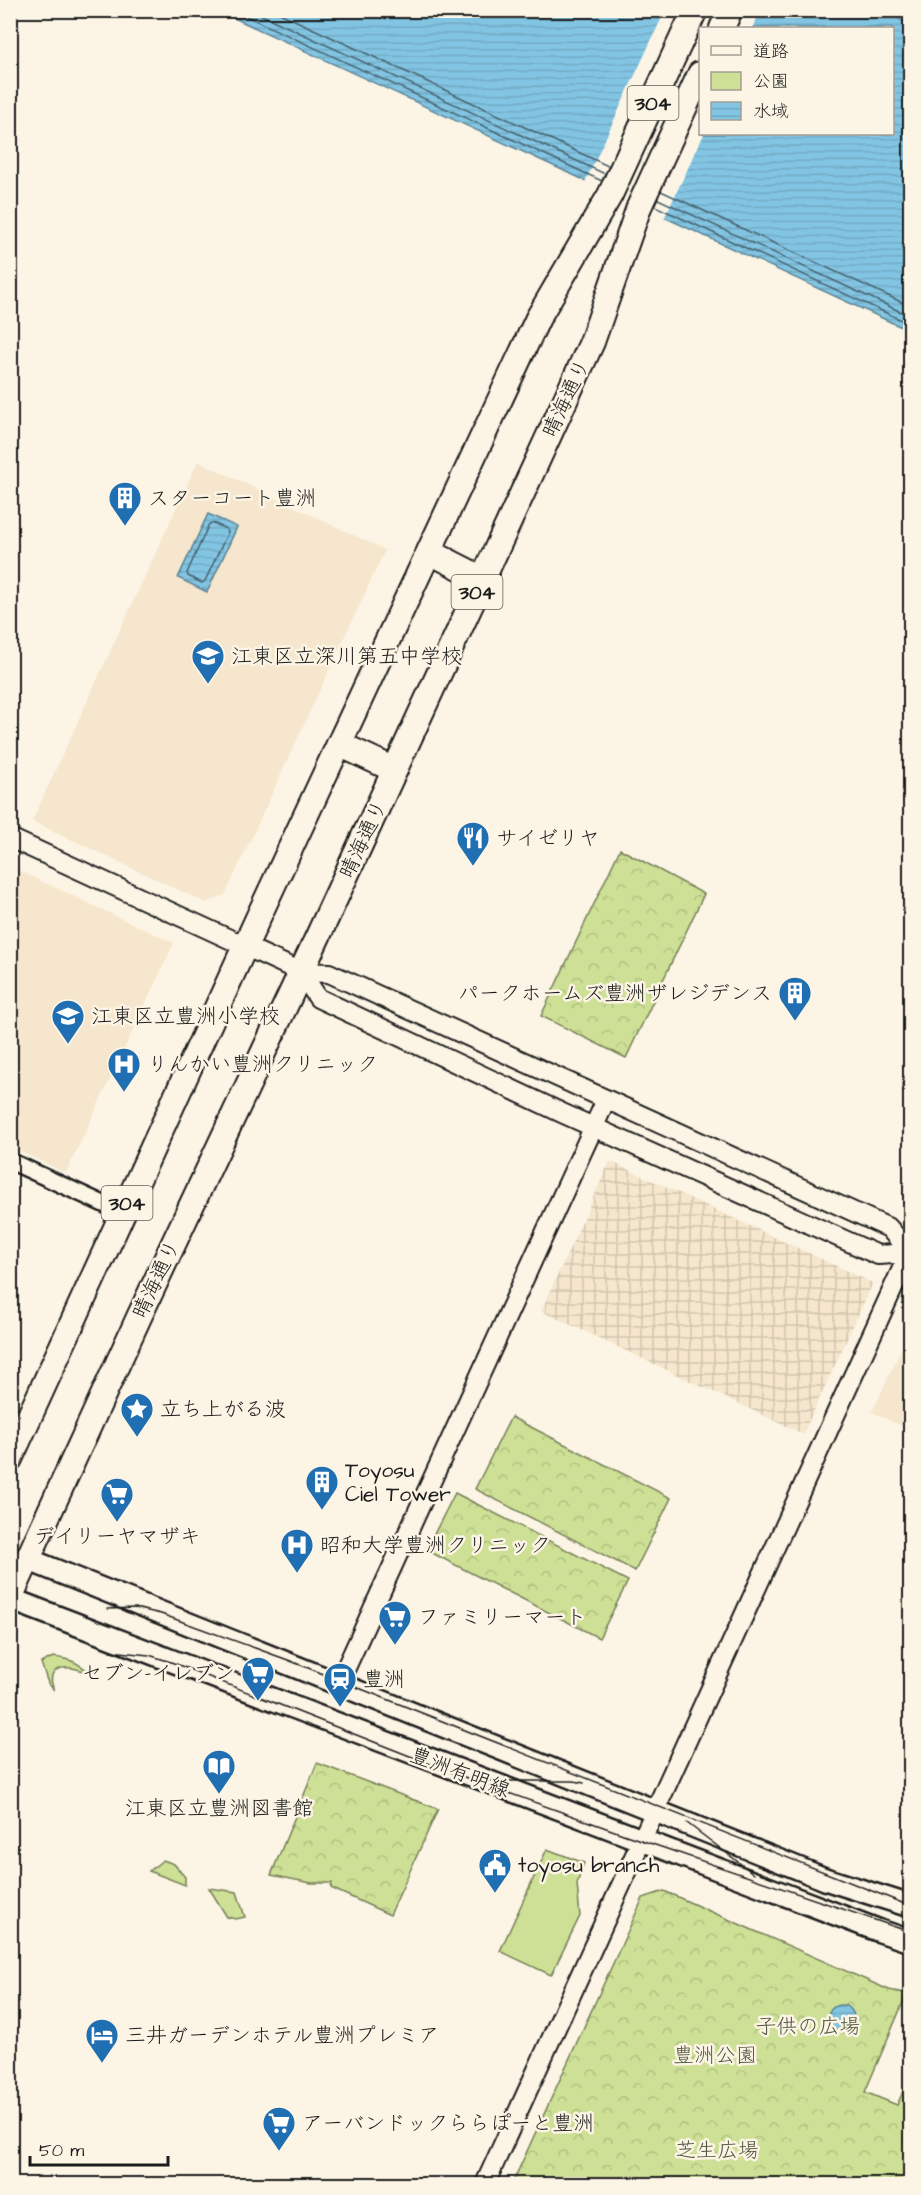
<svg xmlns="http://www.w3.org/2000/svg" width="921" height="2195" viewBox="0 0 921 2195" font-family="'Architects Daughter','Klee One',sans-serif">
<style>
.built{fill:#f5e6cd}
.industrial{fill:url(#industrial-grid)}
.green{fill:#cde095;stroke:#747e58;stroke-width:1.5}
.forest{fill:url(#forest-crowns);stroke:#747e58;stroke-width:1.5}
.water{fill:url(#water-rules);stroke:#598193;stroke-width:1.5;fill-rule:evenodd}
.pier{fill:#fcf5e5}
.lines{fill:none;stroke-linecap:round;stroke-linejoin:round}
.shore{stroke:#45606c;stroke-width:1.5}
.minor-casing{stroke:#1c1c1c;stroke-width:20}
.tertiary-casing{stroke:#1c1c1c;stroke-width:22}
.secondary-casing{stroke:#1c1c1c;stroke-width:26}
.primary-casing{stroke:#1c1c1c;stroke-width:28}
.minor{stroke:#fcf5e5;stroke-width:15}
.tertiary{stroke:#fcf5e5;stroke-width:18}
.secondary{stroke:#fcf5e5;stroke-width:21}
.primary{stroke:#fcf5e5;stroke-width:24}
.tram{stroke:#1c1c1c;stroke-width:1.5}
.labels{text-anchor:middle;stroke-width:5;stroke-linejoin:round;paint-order:stroke}
.shield{fill:#fcf5e5;stroke:#5f5d58;stroke-width:1.5}
.shield-label{font-size:20px;font-weight:bold;fill:#1c1c1c}
.street-label{font-size:21px;fill:#1c1c1c;stroke:#fcf5e5}
.poi-label{font-size:21px;fill:#1c1c1c;stroke:#fcf5e5;text-anchor:start}
.park-label{font-size:21px;fill:#515740;stroke:#fcf5e5}
</style>
<defs>
<pattern id="industrial-grid" width="8" height="8" patternUnits="userSpaceOnUse" patternTransform="scale(1.5)"><rect width="8" height="8" fill="#f5e6cd"/><path d="M0 4h8M4 0v8" fill="none" stroke="#d1c5af"/></pattern>
<pattern id="forest-crowns" width="20" height="18" patternUnits="userSpaceOnUse" patternTransform="scale(1.5)"><rect width="20" height="18" fill="#cde095"/><path d="M2 6a3 3 0 1 1 6 0M12 15a3 3 0 1 1 6 0" fill="none" stroke="#afc080"/></pattern>
<pattern id="water-rules" width="6" height="5" patternUnits="userSpaceOnUse" patternTransform="scale(1.5)"><rect width="6" height="5" fill="#82c5e3"/><path d="M0 2.5h6" fill="none" stroke="#70a9c2"/></pattern>
</defs>
<rect width="100%" height="100%" fill="#fcf5e5"/>
<filter id="ink" filterUnits="userSpaceOnUse"><feTurbulence type="fractalNoise" baseFrequency=".0167" numOctaves="2"/><feDisplacementMap in="SourceGraphic" scale="12" xChannelSelector="R" yChannelSelector="G"/><feConvolveMatrix kernelMatrix="1 2 1 2 8 2 1 2 1" color-interpolation-filters="sRGB"/></filter>
<g filter="url(#ink)">
<g class="built">
<path d="M 198,461 L 385,550 L 225,895 L 206,903 L 32,821 Z"/>
<path d="M 11,867 L 174,943 L 66,1173 L 11,1147 Z"/>
<path d="M 910,1331 L 910,1430 L 872,1412 Z"/>
</g>
<path class="industrial" d="M 610,1161 L 873,1283 L 803,1434 L 541,1311 Z"/>
<g class="green">
<path d="M 53,1657 C 70,1659 78,1662 91,1674 C 75,1666 42,1661 54,1690 L 48,1683 L 41,1663 Z"/>
<path d="M 547,1849 L 584,1863 L 577,1884 L 580,1916 L 551,1975 L 500,1951 Z"/>
<path d="M 163,1860 L 174,1864 L 185,1877 L 185,1885 L 149,1871 Z"/>
<path d="M 209,1888 L 237,1892 L 245,1917 L 236,1919 L 227,1917 Z"/>
</g>
<g class="forest">
<path d="M 620,849 L 704,894 L 626,1058 L 541,1016 Z"/>
<path d="M 511,1417 L 671,1498 L 635,1571 L 475,1489 Z"/>
<path d="M 455,1493 L 628,1581 L 599,1638 L 426,1550 Z"/>
<path d="M 317,1763 L 438,1809 L 390,1915 L 331,1888 L 332,1883 L 311,1883 L 271,1875 Z"/>
<path d="M 664,1891 L 889,1990 L 910,1994 L 910,2000 L 905,1998 L 865,2092 L 897,2105 L 910,2076 L 910,2184 L 512,2184 L 643,1898 Z"/>
</g>
<g class="water">
<path d="M 219,11 L 881,11 L 910,24 L 910,331 ZM 700,28 L 892,28 L 892,134 L 700,134 Z"/>
<path d="M 208,514 L 237,527 L 207,592 L 178,578 Z"/>
<circle cx="841" cy="2018" r="13"/>
</g>
<path class="pier" d="M 665,11 L 761,11 L 752,28 L 700,28 L 700,134 L 704,134 L 664,219 L 585,182 Z"/>
<g class="lines">
<g class="shore">
<path d="M 233,10 L 602,181"/>
<path d="M 251,10 L 605,174"/>
<path d="M 273,10 L 608,166"/>
<path d="M 661,191 L 910,306"/>
<path d="M 658,199 L 910,316"/>
<path d="M 655,206 L 910,324"/>
<path d="M 213,523 L 226,529 L 228,532 L 205,581 L 202,583 L 188,576 L 187,573 L 209,524 Z"/>
</g>
<g class="minor-casing">
<path id="minor" d="M 10,1161 L 123,1213"/>
</g>
<g class="tertiary-casing">
<g id="tertiary">
<path d="M 10,838 L 301,972 L 329,973 L 889,1228 L 910,1253"/>
<path d="M 301,972 L 318,998 L 562,1113 L 878,1255 L 910,1253"/>
<path d="M 339,1683 L 606,1100"/>
<path d="M 485,2184 L 910,1251"/>
</g>
</g>
<g class="secondary-casing">
<g id="secondary">
<path d="M 27,1559 L 825,1879 L 910,1906"/>
<path d="M 10,1599 L 880,1931 L 910,1941"/>
</g>
</g>
<g class="primary-casing">
<g id="primary">
<path d="M 722,28 L 730,10"/>
<path d="M 430,552 L 483,579"/>
<path d="M 339,744 L 395,770"/>
<path d="M 10,1459 L 263,907 L 538,318 L 610,195 L 695,10"/>
<path d="M 10,1598 L 139,1317 L 319,934 L 592,342 L 639,207 L 700,74"/>
</g>
</g>
<use href="#minor" class="minor"/>
<use href="#tertiary" class="tertiary"/>
<use href="#secondary" class="secondary"/>
<use href="#primary" class="primary"/>
<g class="tram">
<path d="M 107,1609 L 135,1608 L 161,1614 L 288,1660 L 910,1906"/>
<path d="M 110,1651 L 149,1655 L 171,1662 L 453,1773 L 623,1834 L 910,1932"/>
<path d="M 488,1781 L 574,1781 L 584,1783"/>
<path d="M 687,1823 L 754,1874"/>
</g>
</g>
</g>
<defs>
<g id="building-pin" transform="scale(1.725)"><path d="M0 17L-7.5 6A9.5 9.5 0 1 1 7.5 6Z" fill="#1f6fb2" stroke="#fcf5e5"/><path d="M-4-6H4V6H1V3H-1V6H-4ZM-2.5-4.3h1.7v1.8h-1.7ZM.8-4.3h1.7v1.8H.8ZM-2.5-1h1.7V.8h-1.7ZM.8-1h1.7V.8H.8Z" fill="#fff"/></g>
<g id="school-pin" transform="scale(1.725)"><path d="M0 17L-7.5 6A9.5 9.5 0 1 1 7.5 6Z" fill="#1f6fb2" stroke="#fcf5e5"/><path d="M0-5L7-2L0 1L-7-2ZM-4 1L0 2.5L4 1V4Q0 6-4 4Z" fill="#fff"/></g>
<g id="restaurant-pin" transform="scale(1.725)"><path d="M0 17L-7.5 6A9.5 9.5 0 1 1 7.5 6Z" fill="#1f6fb2" stroke="#fcf5e5"/><path d="M-5-6h1v4h1v-4h1v4h1v-4h1v5L-1.5 .5V6h-2V.5L-5-1ZM5-6V6H3V1.5H1.5Q1.5-4 5-6Z" fill="#fff"/></g>
<g id="hospital-pin" transform="scale(1.725)"><path d="M0 17L-7.5 6A9.5 9.5 0 1 1 7.5 6Z" fill="#1f6fb2" stroke="#fcf5e5"/><path d="M-5-5h3v3.5h4V-5h3V5h-3V1.5h-4V5h-3Z" fill="#fff"/></g>
<g id="sight-pin" transform="scale(1.725)"><path d="M0 17L-7.5 6A9.5 9.5 0 1 1 7.5 6Z" fill="#1f6fb2" stroke="#fcf5e5"/><path d="M0-6L1.8-2.2L6-1.7L2.9 1.2L3.7 5.4L0 3.3L-3.7 5.4L-2.9 1.2L-6-1.7L-1.8-2.2Z" fill="#fff"/></g>
<g id="supermarket-pin" transform="scale(1.725)"><path d="M0 17L-7.5 6A9.5 9.5 0 1 1 7.5 6Z" fill="#1f6fb2" stroke="#fcf5e5"/><path d="M-6-5.5h2.5l.6 2H6L4.5 2H-2.5L-4.4-4H-6ZM-1.5 3.2a1.3 1.3 0 1 0 .1 0ZM3 3.2a1.3 1.3 0 1 0 .1 0Z" fill="#fff"/></g>
<g id="station-pin" transform="scale(1.725)"><path d="M0 17L-7.5 6A9.5 9.5 0 1 1 7.5 6Z" fill="#1f6fb2" stroke="#fcf5e5"/><path d="M-3-6H3Q5-6 5-4V2Q5 4 3 4L4.5 6H3L1.5 4h-3L-3 6H-4.5L-3 4Q-5 4-5 2V-4Q-5-6-3-6ZM-3.5-4v3h7v-3ZM-3.5 1v1.5H-2V1ZM2 1v1.5H3.5V1Z" fill="#fff"/></g>
<g id="library-pin" transform="scale(1.725)"><path d="M0 17L-7.5 6A9.5 9.5 0 1 1 7.5 6Z" fill="#1f6fb2" stroke="#fcf5e5"/><path d="M-6-4Q-3-5.5-.7-3.5V5Q-3 3-6 4ZM6-4Q3-5.5 .7-3.5V5Q3 3 6 4Z" fill="#fff"/></g>
<g id="civic-pin" transform="scale(1.725)"><path d="M0 17L-7.5 6A9.5 9.5 0 1 1 7.5 6Z" fill="#1f6fb2" stroke="#fcf5e5"/><path d="M-.6-6.5H3V-4.5H.6V-3L4-1V1h2V6H-6V1h2V-1L-.6-3ZM-1.2 2.5V6h2.4V2.5Z" fill="#fff"/></g>
<g id="hotel-pin" transform="scale(1.725)"><path d="M0 17L-7.5 6A9.5 9.5 0 1 1 7.5 6Z" fill="#1f6fb2" stroke="#fcf5e5"/><path d="M-6-4.5h1.5V1H6V5H4.5V3h-9V5H-6ZM-4 0a1.8 1.8 0 1 1 3.6 0ZM.5 0V-2.5h3Q6-2.5 6 0Z" fill="#fff"/></g>
</defs>
<g fill-rule="evenodd">
<use href="#building-pin" x="125" y="498"/>
<use href="#school-pin" x="208" y="656"/>
<use href="#restaurant-pin" x="473" y="838"/>
<use href="#building-pin" x="795" y="993"/>
<use href="#school-pin" x="68" y="1016"/>
<use href="#hospital-pin" x="124" y="1064"/>
<use href="#sight-pin" x="137" y="1409"/>
<use href="#building-pin" x="322" y="1482"/>
<use href="#supermarket-pin" x="117" y="1494"/>
<use href="#hospital-pin" x="297" y="1545"/>
<use href="#supermarket-pin" x="395" y="1617"/>
<use href="#supermarket-pin" x="258" y="1673"/>
<use href="#station-pin" x="340" y="1679"/>
<use href="#library-pin" x="219" y="1766"/>
<use href="#civic-pin" x="495" y="1865"/>
<use href="#hotel-pin" x="102" y="2035"/>
<use href="#supermarket-pin" x="279" y="2123"/>
</g>
<g class="labels">
<g class="shield">
<rect x="627.5" y="86" width="51" height="34" rx="4.5"/>
<rect x="451.5" y="575" width="51" height="34" rx="4.5"/>
<rect x="101.5" y="1186" width="51" height="34" rx="4.5"/>
</g>
<g class="shield-label">
<text x="653" y="110">304</text>
<text x="477" y="599">304</text>
<text x="127" y="1210">304</text>
</g>
<g class="street-label">
<text transform="translate(566 398) rotate(-65)" y="7">晴海通り</text>
<text transform="translate(363 839) rotate(-65)" y="7">晴海通り</text>
<text transform="translate(156 1279) rotate(-65)" y="7">晴海通り</text>
<text transform="translate(460 1772) rotate(21)" y="7">豊洲有明線</text>
</g>
<g class="poi-label">
<text x="148" y="505">スターコート豊洲</text>
<text x="231" y="663">江東区立深川第五中学校</text>
<text x="496" y="845">サイゼリヤ</text>
<text x="772" y="1000" text-anchor="end">パークホームズ豊洲ザレジデンス</text>
<text x="91" y="1023">江東区立豊洲小学校</text>
<text x="147" y="1071">りんかい豊洲クリニック</text>
<text x="160" y="1416">立ち上がる波</text>
<text x="345" y="1477">Toyosu<tspan x="345" dy="24">Ciel Tower</tspan></text>
<text x="117" y="1543" text-anchor="middle">デイリーヤマザキ</text>
<text x="320" y="1552">昭和大学豊洲クリニック</text>
<text x="418" y="1624">ファミリーマート</text>
<text x="235" y="1680" text-anchor="end">セブン-イレブン</text>
<text x="363" y="1686">豊洲</text>
<text x="219" y="1815" text-anchor="middle">江東区立豊洲図書館</text>
<text x="518" y="1872">toyosu branch</text>
<text x="125" y="2042">三井ガーデンホテル豊洲プレミア</text>
<text x="302" y="2130">アーバンドックららぽーと豊洲</text>
</g>
<g class="park-label">
<text x="808" y="2033">子供の広場</text>
<text x="715" y="2062">豊洲公園</text>
<text x="717" y="2157">芝生広場</text>
</g>
</g>
<rect width="921" height="2195" fill="none" stroke="#fcf5e5" stroke-width="36"/>
<rect x="18" y="18" width="885" height="2159" fill="none" stroke="#1c1c1c" stroke-width="2" filter="url(#ink)"/>
<rect x="699" y="27" width="195" height="108" fill="#fcf5e5" stroke="#a29e95" stroke-width="1.5"/>
<rect x="711" y="46" width="30" height="9" fill="#fcf5e5" stroke="#a29e95" stroke-width="1.5"/>
<text x="753" y="57" font-size="18" fill="#1c1c1c">道路</text>
<rect x="711" y="72" width="30" height="18" fill="#cde095" stroke="#a29e95" stroke-width="1.5"/>
<text x="753" y="87" font-size="18" fill="#1c1c1c">公園</text>
<rect x="711" y="102" width="30" height="18" fill="url(#water-rules)" stroke="#a29e95" stroke-width="1.5"/>
<text x="753" y="117" font-size="18" fill="#1c1c1c">水域</text>
<path d="M30 2156v9h138v-9" fill="none" stroke="#1c1c1c" stroke-width="3"/>
<text x="39" y="2156" font-size="18" fill="#1c1c1c" stroke="#fcf5e5" stroke-width="4.5" paint-order="stroke">50 m</text>
</svg>
